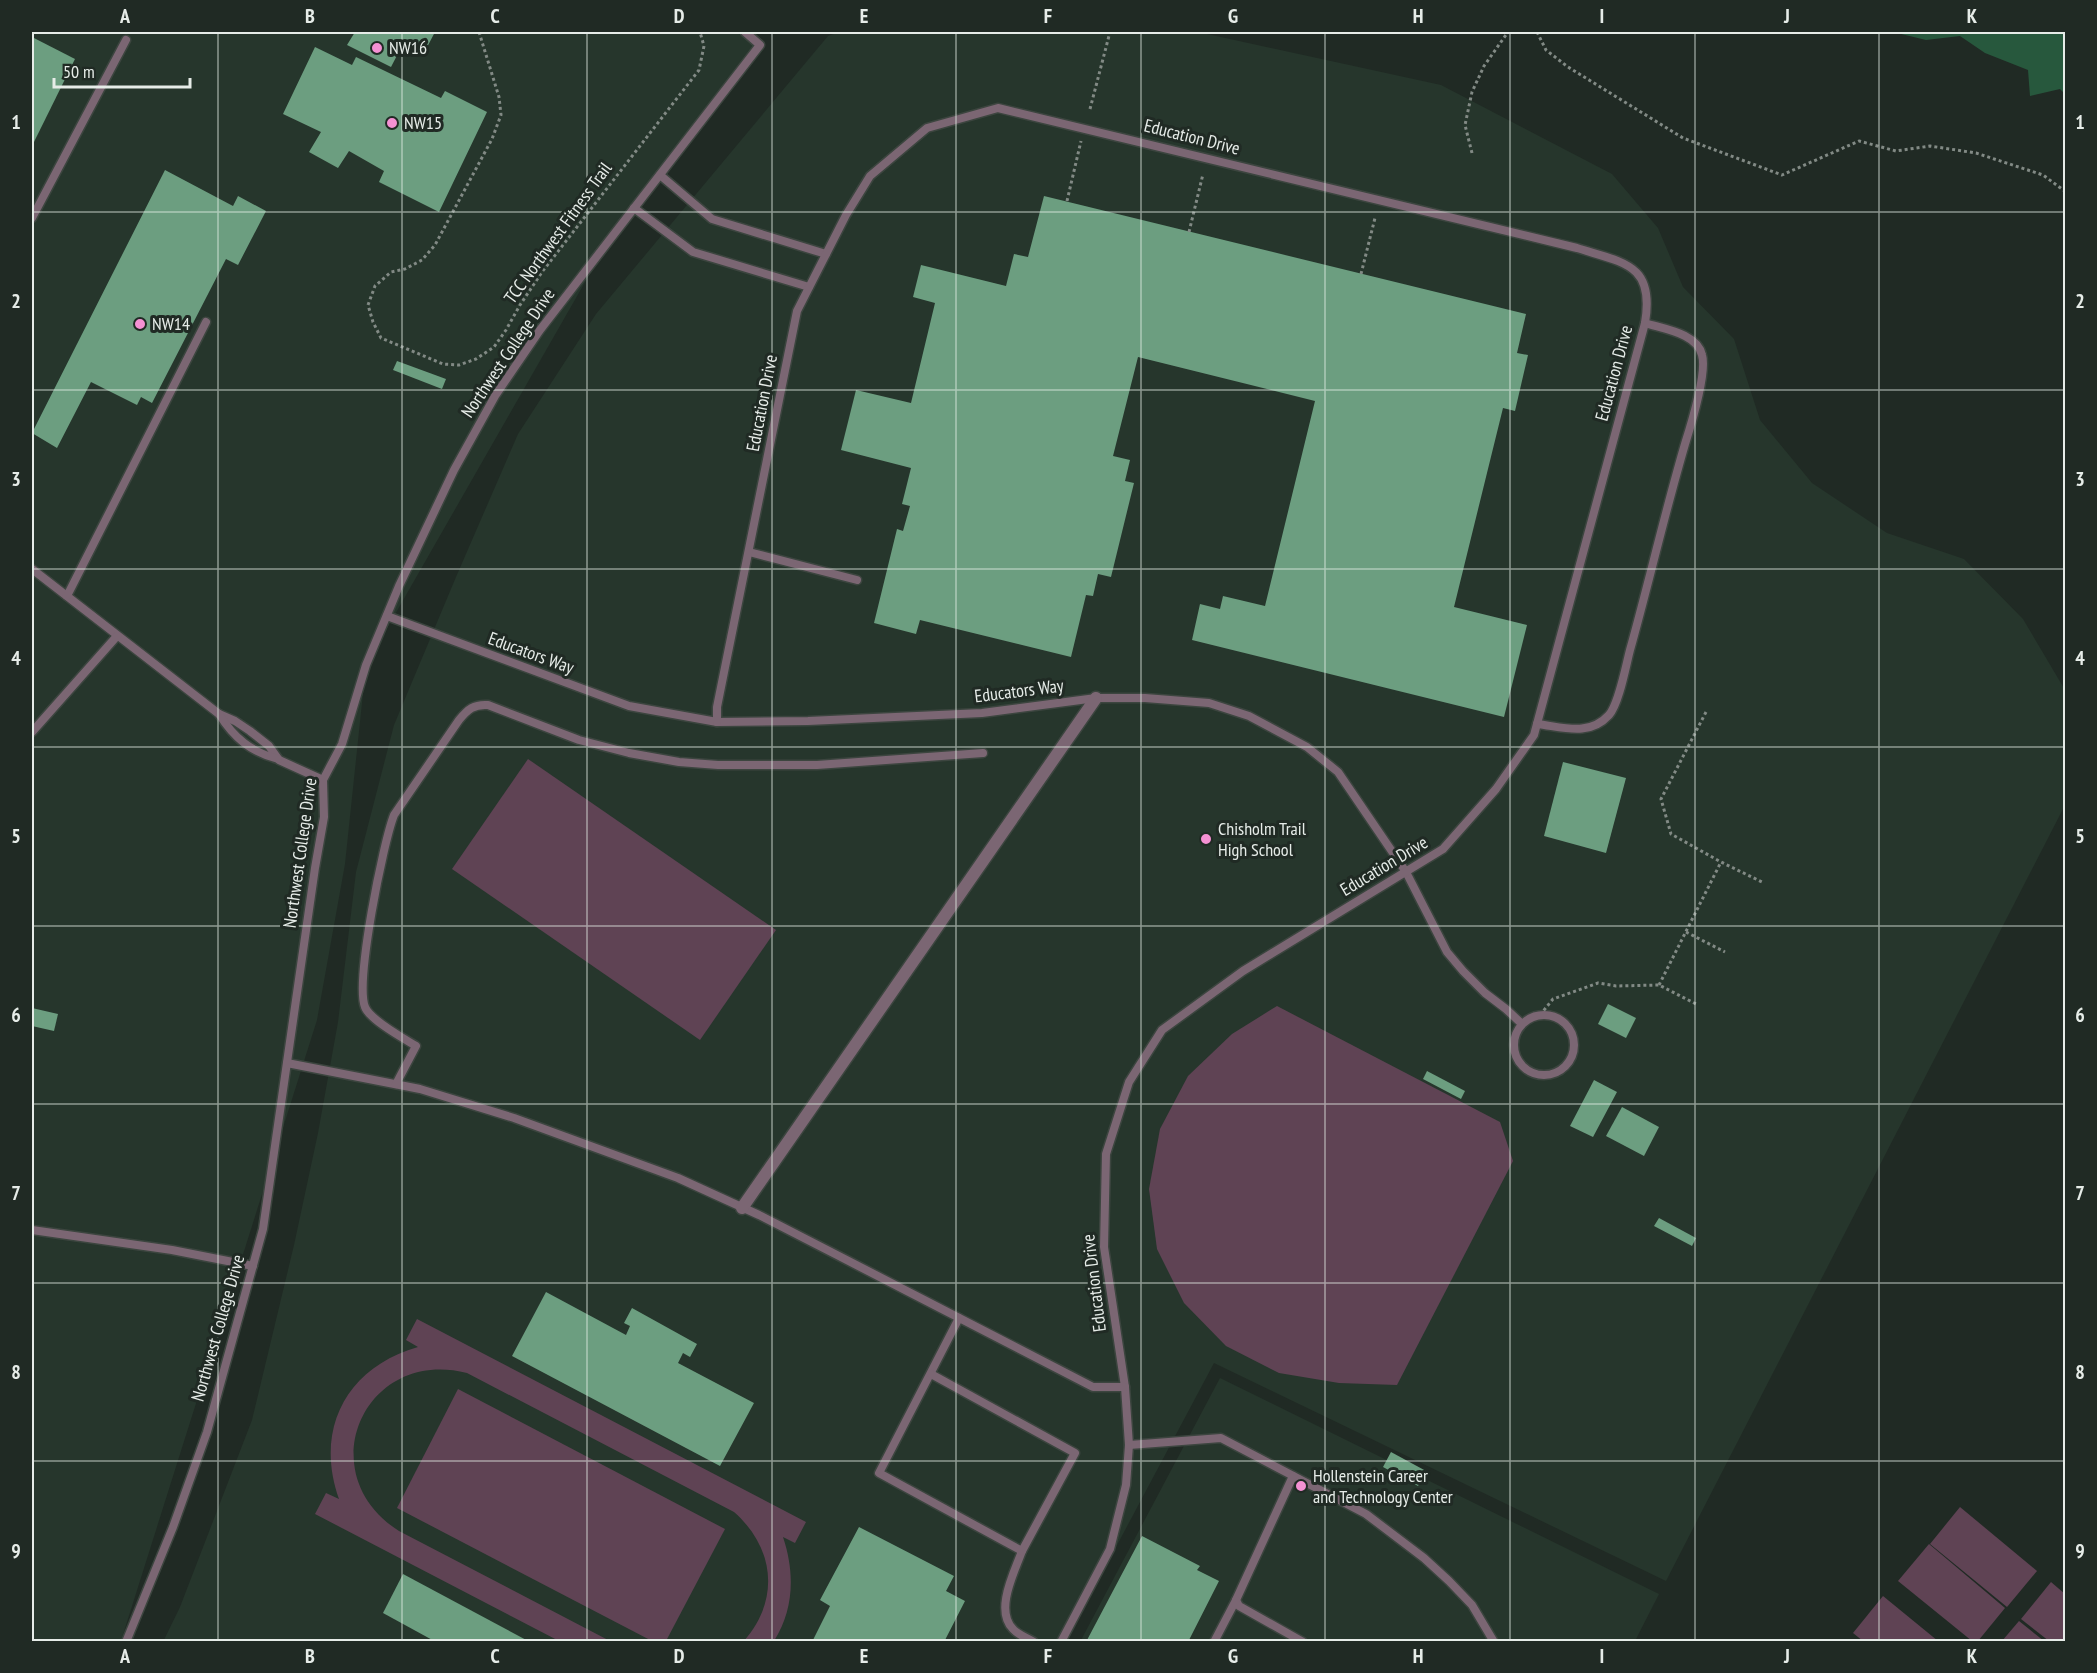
<svg xmlns="http://www.w3.org/2000/svg" width="2097" height="1673" viewBox="0 0 2097 1673" font-family="'PT Sans Narrow',sans-serif">
<style>
.built{fill:#26362c}
.green{fill:#5f4354}
.water{fill:#27583d}
.building{fill:#6c9e80}
.lines{fill:none;stroke-linecap:round;stroke-linejoin:round}
.service-casing{stroke:#3c453f;stroke-width:11}
.pedestrian-casing{stroke:#3c453f;stroke-width:15}
.path{stroke:#828a85;stroke-width:3;stroke-dasharray:3 3;stroke-linecap:butt}
.service{stroke:#7b6673;stroke-width:8}
.pedestrian{stroke:#7b6673;stroke-width:12}
.grid{fill:none;stroke:#e6ece8;stroke-width:1.5;stroke-opacity:0.55}
.poi-dot{fill:#f491d3;stroke:#202a24;stroke-width:2}
.labels{text-anchor:middle;stroke-width:6;stroke-linejoin:round;paint-order:stroke}
.poi-label{font-size:18px;fill:#e6ece8;stroke:#202a24;text-anchor:start}
.street-label{font-size:18px;fill:#e6ece8;stroke:#202a24}
.neatline{fill:none;stroke:#e6ece8;stroke-width:2}
.grid-label{font-size:20px;text-anchor:middle;font-weight:bold;fill:#e6ece8}
</style>
<rect width="100%" height="100%" fill="#202a24"/>
<g class="built">
<path d="M 32,32 L 751,32 L 760,45 L 608,242 L 366,665 L 345,864 L 317,1020 L 121,1641 L 32,1641 Z"/>
<path d="M 839,32 L 1198,32 L 1441,85 L 1612,174 L 1658,228 L 1683,287 L 1734,339 L 1760,420 L 1812,483 L 1887,533 L 1964,559 L 2023,619 L 2065,690 L 2065,805 L 1666,1581 L 1214,1363 L 1066,1641 L 163,1642 L 180,1607 L 252,1420 L 294,1245 L 318,1133 L 338,1022 L 356,872 L 394,725 L 456,577 L 518,434 L 596,314 L 828,36 Z"/>
<path d="M 1220,1378 L 1659,1594 L 1635,1641 L 1080,1642 Z"/>
</g>
<g class="green">
<path d="M 528,759 L 776,930 L 700,1040 L 452,869 Z"/>
<path d="M 1277,1006 L 1500,1122 L 1513,1161 L 1397,1385 L 1339,1383 L 1279,1373 L 1226,1346 L 1184,1303 L 1157,1249 L 1149,1189 L 1160,1129 L 1188,1076 L 1232,1034 Z"/>
<path d="M 417,1319 L 806,1522 L 795,1543 L 783,1537 C 795,1573 794,1609 774,1641 L 744,1641 C 780,1600 775,1548 734,1512 L 467,1373 C 364,1347 309,1474 399,1531 L 610,1641 L 559,1641 L 315,1514 L 326,1493 L 339,1499 C 314,1429 347,1367 418,1347 L 406,1340 Z"/>
<path d="M 458,1389 L 725,1529 L 666,1641 L 652,1641 L 397,1508 Z"/>
<path d="M 1960,1507 L 2037,1571 L 2007,1607 L 1930,1544 Z"/>
<path d="M 1929,1544 L 2005,1608 L 1978,1641 L 1972,1641 L 1898,1581 Z"/>
<path d="M 2051,1582 L 2065,1594 L 2065,1641 L 2049,1641 L 2021,1619 Z"/>
<path d="M 1883,1596 L 1938,1641 L 1863,1641 L 1853,1633 Z"/>
<path d="M 2019,1621 L 2044,1641 L 2002,1641 Z"/>
</g>
<path class="water" d="M 1893,32 L 2065,32 L 2065,94 L 2060,89 L 2030,96 L 2028,70 L 1985,53 L 1960,36 L 1926,40 Z"/>
<g class="building">
<path d="M 355,32 L 435,32 L 425,51 L 405,40 L 391,67 L 347,45 Z"/>
<path d="M 32,37 L 75,59 L 32,146 Z"/>
<path d="M 315,47 L 352,65 L 356,57 L 441,98 L 445,91 L 487,112 L 439,212 L 379,182 L 384,171 L 349,151 L 338,168 L 309,152 L 321,132 L 283,114 Z"/>
<path d="M 165,170 L 233,206 L 238,196 L 266,211 L 238,265 L 226,259 L 152,403 L 141,397 L 137,405 L 91,382 L 57,448 L 32,433 Z"/>
<path d="M 1044,196 L 1526,314 L 1517,353 L 1528,355 L 1515,411 L 1503,408 L 1454,607 L 1527,625 L 1504,717 L 1192,640 L 1200,604 L 1220,609 L 1223,596 L 1265,606 L 1315,401 L 1138,357 L 1113,456 L 1130,460 L 1125,481 L 1134,483 L 1111,577 L 1098,574 L 1093,596 L 1086,595 L 1071,657 L 920,620 L 916,634 L 874,623 L 897,529 L 903,531 L 910,506 L 902,504 L 911,468 L 841,450 L 856,390 L 911,403 L 935,303 L 913,297 L 921,265 L 1006,286 L 1014,254 L 1028,257 Z"/>
<path d="M 397,361 L 446,379 L 442,389 L 393,370 Z"/>
<path d="M 1563,762 L 1626,778 L 1606,853 L 1544,836 Z"/>
<path d="M 1608,1004 L 1636,1018 L 1626,1038 L 1598,1024 Z"/>
<path d="M 32,1008 L 58,1014 L 54,1031 L 32,1026 Z"/>
<path d="M 1427,1071 L 1465,1091 L 1461,1099 L 1423,1079 Z"/>
<path d="M 1594,1080 L 1617,1092 L 1593,1137 L 1570,1126 Z"/>
<path d="M 1622,1107 L 1659,1127 L 1644,1156 L 1606,1136 Z"/>
<path d="M 1659,1218 L 1696,1238 L 1692,1246 L 1654,1226 Z"/>
<path d="M 546,1292 L 626,1335 L 630,1326 L 624,1323 L 632,1308 L 697,1344 L 690,1357 L 683,1353 L 678,1363 L 754,1403 L 720,1466 L 512,1356 Z"/>
<path d="M 1391,1452 L 1426,1471 L 1418,1486 L 1383,1467 Z"/>
<path d="M 859,1527 L 954,1576 L 946,1591 L 965,1601 L 944,1642 L 812,1642 L 830,1606 L 820,1600 Z"/>
<path d="M 1142,1536 L 1200,1566 L 1197,1570 L 1219,1581 L 1188,1642 L 1086,1642 Z"/>
<path d="M 403,1574 L 530,1642 L 436,1642 L 383,1613 Z"/>
</g>
<g class="lines">
<g class="service-casing">
<g id="service">
<path d="M 660,175 L 712,219 L 826,254"/>
<path d="M 634,208 L 693,252 L 809,287"/>
<path d="M 32,218 L 126,40"/>
<path d="M 749,552 L 857,580"/>
<path d="M 32,569 L 219,714 L 235,721 L 250,731 L 269,746 L 279,760 L 323,780"/>
<path d="M 67,596 L 206,322"/>
<path d="M 387,616 L 629,706 L 717,722 L 808,721 L 982,713 L 1096,698 L 1145,698 L 1209,703 L 1249,716 L 1307,747 L 1338,772 L 1406,872 L 1447,952 L 1463,971 L 1485,993 L 1506,1009 L 1522,1024"/>
<path d="M 219,714 C 234,738 251,752 278,759"/>
<path d="M 717,722 L 717,707 L 797,311 L 846,215 L 870,176 L 927,128 L 998,108 L 1577,248 C 1624,263 1655,264 1645,323 L 1534,735 L 1496,789 L 1443,849 L 1243,971 L 1162,1030 L 1129,1082 L 1106,1154 L 1104,1247 L 1125,1387 L 1129,1445 L 1126,1485 L 1110,1549 L 1061,1642"/>
<path d="M 1537,724 C 1563,727 1589,737 1609,715 C 1619,704 1626,665 1630,650 C 1649,582 1665,512 1685,444 C 1691,425 1707,372 1702,355 C 1697,333 1663,329 1645,323"/>
<path d="M 32,732 L 117,636"/>
<circle cx="1544" cy="1045" r="30"/>
<path d="M 287,1063 L 420,1089 L 514,1118 L 678,1178 L 759,1215 L 837,1255 L 1093,1387 L 1125,1387"/>
<path d="M 396,1084 L 416,1046 C 403,1038 370,1020 365,1007 C 355,982 383,843 394,815 L 459,720 C 468,709 474,704 488,705 L 579,740 L 629,753 L 679,762 L 718,765 L 817,765 L 983,753"/>
<path d="M 32,1230 L 172,1250 L 253,1266"/>
<path d="M 959,1318 L 879,1473 L 1022,1551 C 1015,1571 994,1610 1013,1629 C 1018,1635 1028,1638 1034,1642"/>
<path d="M 931,1374 L 1075,1453 L 1022,1551"/>
<path d="M 1129,1445 L 1221,1438 L 1366,1514 L 1424,1558 L 1449,1581 L 1472,1605 L 1494,1642"/>
<path d="M 1293,1476 L 1236,1600 L 1239,1606 L 1303,1642"/>
<path d="M 126,1642 L 173,1527 L 207,1432 L 263,1229 L 315,868 L 324,817 L 323,780 L 342,744 L 366,665 L 399,586 L 454,470 L 495,396 L 540,330 L 760,45 L 745,32"/>
<path d="M 1214,1642 L 1236,1600"/>
</g>
</g>
<g class="pedestrian-casing">
<path id="pedestrian" d="M 742,1208 L 1096,698"/>
</g>
<g class="path">
<path d="M 479,32 L 499,97 L 501,115 L 492,139 L 435,245 L 422,260 L 405,269 L 391,272 L 375,286 L 368,305 L 373,322 L 381,338 L 443,364 L 459,365 L 476,359 L 494,347 L 506,330 L 520,305 L 542,272 L 699,70 L 704,46 L 700,32"/>
<path d="M 1537,32 L 1546,50 L 1568,67 L 1683,138 L 1782,175 L 1859,141 L 1896,151 L 1930,146 L 1976,153 L 2043,175 L 2066,192"/>
<path d="M 1090,109 L 1110,32"/>
<path d="M 1472,153 L 1465,125 L 1472,92 L 1484,66 L 1508,32"/>
<path d="M 1067,201 L 1081,141"/>
<path d="M 1189,232 L 1203,174"/>
<path d="M 1361,274 L 1375,218"/>
<path d="M 1706,712 L 1661,799 L 1671,834 L 1721,862 L 1762,882"/>
<path d="M 1686,932 L 1725,952"/>
<path d="M 1659,985 L 1721,862"/>
<path d="M 1540,1015 L 1553,999 L 1598,983 L 1616,986 L 1659,985 L 1696,1004"/>
</g>
<use href="#service" class="service"/>
<use href="#pedestrian" class="pedestrian"/>
</g>
<path class="grid" d="M 218,32 L 218,1642M 402,32 L 402,1642M 587,32 L 587,1642M 772,32 L 772,1642M 956,32 L 956,1642M 1141,32 L 1141,1642M 1325,32 L 1325,1642M 1510,32 L 1510,1642M 1695,32 L 1695,1642M 1879,32 L 1879,1642M 32,212 L 2066,212M 32,390 L 2066,390M 32,569 L 2066,569M 32,747 L 2066,747M 32,926 L 2066,926M 32,1104 L 2066,1104M 32,1283 L 2066,1283M 32,1461 L 2066,1461"/>
<g class="poi-dot">
<circle cx="377" cy="48" r="6"/>
<circle cx="392" cy="123" r="6"/>
<circle cx="140" cy="324" r="6"/>
<circle cx="1206" cy="839" r="6"/>
<circle cx="1301" cy="1486" r="6"/>
</g>
<g class="labels">
<g class="poi-label">
<text x="389" y="54">NW16</text>
<text x="404" y="129">NW15</text>
<text x="152" y="330">NW14</text>
<text x="1218" y="835">Chisholm Trail<tspan x="1218" dy="21">High School</tspan></text>
<text x="1313" y="1482">Hollenstein Career<tspan x="1313" dy="21">and Technology Center</tspan></text>
</g>
<g class="street-label">
<text transform="translate(1192 137) rotate(14)" y="6">Education Drive</text>
<text transform="translate(558 233) rotate(-54)" y="6">TCC Northwest Fitness Trail</text>
<text transform="translate(508 353) rotate(-56)" y="6">Northwest College Drive</text>
<text transform="translate(1614 373) rotate(-75)" y="6">Education Drive</text>
<text transform="translate(762 403) rotate(-79)" y="6">Education Drive</text>
<text transform="translate(531 653) rotate(20)" y="6">Educators Way</text>
<text transform="translate(1019 691) rotate(-7)" y="6">Educators Way</text>
<text transform="translate(300 853) rotate(-82)" y="6">Northwest College Drive</text>
<text transform="translate(1384 866) rotate(-31)" y="6">Education Drive</text>
<text transform="translate(1094 1283) rotate(-97)" y="6">Education Drive</text>
<text transform="translate(218 1328) rotate(-74)" y="6">Northwest College Drive</text>
</g>
</g>
<rect width="2097" height="1673" fill="none" stroke="#202a24" stroke-width="66"/>
<path d="M54 78v9h136v-9" fill="none" stroke="#e6ece8" stroke-width="3"/>
<text x="63" y="78" font-size="18" fill="#e6ece8" stroke="#202a24" stroke-width="4.5" paint-order="stroke">50 m</text>
<rect x="33" y="33" width="2031" height="1607" class="neatline"/>
<g class="grid-label">
<text x="125" y="23">A</text>
<text x="310" y="23">B</text>
<text x="495" y="23">C</text>
<text x="679" y="23">D</text>
<text x="864" y="23">E</text>
<text x="1048" y="23">F</text>
<text x="1233" y="23">G</text>
<text x="1418" y="23">H</text>
<text x="1602" y="23">I</text>
<text x="1787" y="23">J</text>
<text x="1972" y="23">K</text>
<text x="16" y="129">1</text>
<text x="2080" y="129">1</text>
<text x="16" y="308">2</text>
<text x="2080" y="308">2</text>
<text x="16" y="486">3</text>
<text x="2080" y="486">3</text>
<text x="16" y="665">4</text>
<text x="2080" y="665">4</text>
<text x="16" y="843">5</text>
<text x="2080" y="843">5</text>
<text x="16" y="1022">6</text>
<text x="2080" y="1022">6</text>
<text x="16" y="1200">7</text>
<text x="2080" y="1200">7</text>
<text x="16" y="1379">8</text>
<text x="2080" y="1379">8</text>
<text x="16" y="1558">9</text>
<text x="2080" y="1558">9</text>
<text x="125" y="1663">A</text>
<text x="310" y="1663">B</text>
<text x="495" y="1663">C</text>
<text x="679" y="1663">D</text>
<text x="864" y="1663">E</text>
<text x="1048" y="1663">F</text>
<text x="1233" y="1663">G</text>
<text x="1418" y="1663">H</text>
<text x="1602" y="1663">I</text>
<text x="1787" y="1663">J</text>
<text x="1972" y="1663">K</text>
</g>
</svg>
